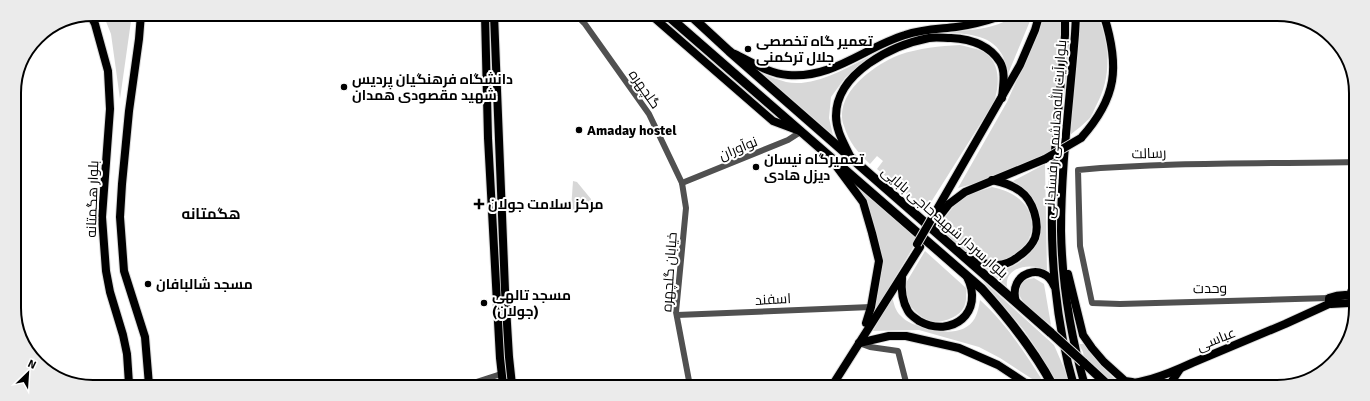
<svg xmlns="http://www.w3.org/2000/svg" width="1370" height="401" viewBox="0 0 1370 401" font-family="Signika,Cairo,sans-serif">
<style>
.green{fill:#d7d7d7}
.lines{fill:none;stroke-linecap:round;stroke-linejoin:round}
.major-casing{stroke:#dbdbdb;stroke-width:10}
.highway-casing{stroke:#dbdbdb;stroke-width:11}
.minor{stroke:#505050;stroke-width:6}
.major{stroke:#000;stroke-width:8}
.highway{stroke:#000;stroke-width:9}
.major-bridge-casing{stroke:#dbdbdb;stroke-width:10;stroke-linecap:butt}
.highway-bridge-casing{stroke:#dbdbdb;stroke-width:11;stroke-linecap:butt}
.major-bridge{stroke:#000;stroke-width:8}
.highway-bridge{stroke:#000;stroke-width:9}
.poi-dot{fill:#000;stroke:#fff;stroke-width:1.5}
.labels{text-anchor:middle;stroke-width:4;stroke-linejoin:round;paint-order:stroke}
.poi-label{font-size:14px;font-weight:bold;fill:#000;stroke:#fff;text-anchor:start}
.street-label{font-size:14px;fill:#000;stroke:#fff}
.neighbourhood-label{font-size:15px;font-weight:bold;fill:#000;stroke:#fff}
.rim{fill:none;stroke:#000;stroke-width:2}
</style>
<rect width="100%" height="100%" fill="#fff"/>
<g class="green">
<path d="M 103,14 L 132,14 L 120,99 L 111,34 Z"/>
<path d="M 1014,16 L 1032,16 L 1008,74 C 1006,67 1005,59 1001,53 C 990,34 965,34 945,32 C 969,30 994,30 1014,16 Z"/>
<path d="M 1042,16 L 1064,16 L 1055,152 L 991,179 L 958,188 L 1007,102 L 1039,31 Z"/>
<path d="M 1080,16 L 1098,16 C 1110,46 1112,77 1096,106 C 1094,110 1092,116 1089,119 C 1083,125 1076,130 1070,135 L 1079,34 Z"/>
<path d="M 960,45 C 967,47 975,48 982,51 C 1001,61 1000,85 994,102 L 926,210 L 877,169 L 883,161 L 877,156 L 870,164 C 858,153 849,142 844,126 C 833,94 874,65 899,55 C 919,48 940,46 960,45 Z"/>
<path d="M 870,56 L 845,78 L 831,97 L 829,118 L 833,135 L 763,74 C 771,77 779,80 786,82 C 814,88 846,68 870,56 Z"/>
<path d="M 820,148 L 920,236 L 873,314 L 872,311 L 879,265 L 877,235 L 867,208 Z"/>
<path d="M 1045,164 L 1047,271 C 1032,262 1004,266 1007,287 L 987,269 C 991,269 996,270 1000,270 C 1009,269 1018,264 1025,258 C 1046,240 1045,206 1023,188 C 1020,185 1016,183 1013,181 Z"/>
<path d="M 573,181 L 577,182 L 591,199 L 590,210 L 571,210 Z"/>
<path d="M 992,187 C 1067,202 1024,290 964,252 C 956,246 946,233 939,225 L 961,197 Z"/>
<path d="M 925,251 L 966,288 C 966,294 967,301 964,307 C 959,318 940,324 929,321 C 925,319 920,316 916,312 C 909,306 906,297 903,288 Z"/>
<path d="M 1034,278 L 1044,284 L 1051,325 C 1042,318 1011,298 1020,285 C 1024,280 1028,279 1034,278 Z"/>
<path d="M 981,279 L 1054,345 L 1064,368 L 1070,386 L 1057,386 L 1040,354 L 1023,329 Z"/>
<path d="M 892,297 C 894,303 895,311 901,316 C 906,322 915,325 922,327 C 939,333 965,336 975,318 C 978,312 979,306 980,300 C 1007,324 1027,356 1046,386 L 1043,386 L 1000,358 L 979,347 L 919,330 L 873,331 Z"/>
<path d="M 1079,344 L 1085,344 C 1094,359 1105,370 1117,381 L 1107,380 L 1084,358 L 1083,352 Z"/>
</g>
<g class="lines">
<g class="major-casing">
<g id="major">
<path d="M 90,14 L 95,24 L 108,71 L 110,109 L 102,217 L 106,271 L 110,292 L 123,335 L 127,354 L 129,384"/>
<path d="M 141,14 L 139,39 L 129,111 L 122,184 L 120,217 L 124,271 L 145,337 L 149,385"/>
<path d="M 485,15 L 488,138 L 500,358 L 503,385"/>
<path d="M 494,15 L 505,290 L 509,357 L 512,385"/>
<path d="M 651,15 L 773,121 L 797,130"/>
<path d="M 1065,16 L 1065,35 C 1061,85 1055,135 1053,186 C 1049,251 1056,324 1074,386"/>
<path d="M 1076,16 L 1075,34 C 1070,99 1061,165 1061,231 C 1062,283 1071,337 1085,386"/>
<path d="M 735,54 C 751,62 770,74 788,75 C 833,79 865,47 905,35 C 922,29 939,29 956,27 C 972,25 986,21 1001,16"/>
<path d="M 1081,138 C 1117,98 1120,67 1104,16"/>
<path d="M 850,156 C 844,143 836,131 836,116 C 836,73 892,45 929,38 C 936,37 944,38 951,38 C 970,39 989,44 1000,62 C 1006,72 1003,86 1002,98"/>
<path d="M 837,167 L 863,202 L 872,233 L 879,261 L 871,307 L 866,323"/>
<path d="M 932,218 L 1020,65 L 1035,30 L 1039,16"/>
<path d="M 935,222 L 949,204 L 965,192 L 1045,159"/>
<path d="M 965,256 C 976,261 985,265 997,265 C 1006,265 1013,261 1019,256 C 1025,252 1032,245 1035,238 C 1040,223 1033,200 1020,191 C 1012,185 1002,182 992,180"/>
<path d="M 1068,274 L 1083,335 L 1092,348 L 1104,362 L 1125,381 L 1132,382"/>
<path d="M 902,278 C 901,289 902,301 908,311 C 910,315 915,318 919,321 C 952,339 985,312 967,277"/>
<path d="M 1352,296 L 1353,298 L 1349,303 L 1331,304 L 1329,301 L 1329,298 C 1337,295 1346,294 1354,296"/>
<path d="M 1016,302 C 1007,272 1045,261 1054,286"/>
<path d="M 859,343 L 889,336 L 906,336 L 959,348 L 998,365 L 1030,386"/>
<path d="M 1108,385 C 1140,385 1164,376 1192,363 L 1285,324 L 1331,303"/>
<path d="M 832,386 L 920,247"/>
<path d="M 1168,387 L 1180,369"/>
</g>
</g>
<g class="highway-casing">
<g id="highway">
<path d="M 667,15 L 982,289 C 1009,319 1034,350 1053,386"/>
<path d="M 690,15 L 729,51 L 1051,333"/>
<path d="M 1083,362 L 1109,386"/>
</g>
</g>
<g class="minor">
<path d="M 576,15 L 585,24 L 649,114 L 682,183 L 686,208 L 676,312 L 690,386"/>
<path d="M 682,183 L 788,140 L 802,131"/>
<path d="M 1348,295 L 1354,283"/>
<path d="M 1329,298 L 1120,304 L 1092,303 L 1080,246 L 1078,170 C 1170,162 1262,164 1354,162"/>
<path d="M 677,315 L 871,307"/>
<path d="M 859,343 L 870,347 L 898,351 L 907,386"/>
<path d="M 467,385 L 501,374"/>
</g>
<use href="#major" class="major"/>
<use href="#highway" class="highway"/>
<g class="major-bridge-casing">
<g id="major-bridge">
<path d="M 1045,159 L 1081,138"/>
<path d="M 917,244 L 932,218"/>
</g>
</g>
<g class="highway-bridge-casing">
<path id="highway-bridge" d="M 1051,333 L 1083,362"/>
</g>
<use href="#major-bridge" class="major-bridge"/>
<use href="#highway-bridge" class="highway-bridge"/>
</g>
<g class="poi-dot">
<circle cx="748" cy="49" r="4"/>
<circle cx="344" cy="87" r="4"/>
<circle cx="579" cy="130" r="4"/>
<circle cx="756" cy="167" r="4"/>
<path d="M477 198h4v4h4v4h-4v4h-4v-4h-4v-4h4z"/>
<circle cx="148" cy="284" r="4"/>
<circle cx="484" cy="303" r="4"/>
</g>
<g class="labels">
<g class="poi-label">
<text x="756" y="46">تعمیر گاه تخصصی<tspan x="756" dy="16">جلال ترکمنی</tspan></text>
<text x="352" y="84">دانشگاه فرهنگیان پردیس<tspan x="352" dy="16">شهید مقصودی همدان</tspan></text>
<text x="587" y="135">Amaday hostel</text>
<text x="764" y="164">تعمیرگاه نیسان<tspan x="764" dy="16">دیزل هادی</tspan></text>
<text x="488" y="209">مرکز سلامت جولان</text>
<text x="156" y="289">مسجد شالبافان</text>
<text x="492" y="300">مسجد تالهی<tspan x="492" dy="16">(جولان)</tspan></text>
</g>
<g class="street-label">
<text transform="translate(645 89) rotate(55)" y="5">گلچهره</text>
<text transform="translate(1055 129) rotate(-86)" y="5">بلوار آیت الله هاشمی رفسنجانی</text>
<text transform="translate(738 148) rotate(-22)" y="5">نوآوران</text>
<text transform="translate(1149 153) rotate(-2)" y="5">رسالت</text>
<text transform="translate(92 199) rotate(-88)" y="5">بلوار هگمتانه</text>
<text transform="translate(945 222) rotate(41)" y="5">بلوار سردار شهید حاجی بابایی</text>
<text transform="translate(669 272) rotate(-86)" y="5">خیابان گلچهره</text>
<text transform="translate(1210 288) rotate(-1)" y="5">وحدت</text>
<text transform="translate(773 299) rotate(-3)" y="5">اسفند</text>
<text transform="translate(1216 339) rotate(-22)" y="5">عباسی</text>
</g>
<g class="neighbourhood-label">
<text x="211" y="219">هگمتانه</text>
</g>
</g>
<path d="M0 0H1370V401H0ZM93 21H1277A72 72 0 0 1 1349 93V308A72 72 0 0 1 1277 380H93A72 72 0 0 1 21 308V93A72 72 0 0 1 93 21Z" fill="#ebebeb" fill-rule="evenodd"/>
<path class="rim" d="M93 21H1277A72 72 0 0 1 1349 93V308A72 72 0 0 1 1277 380H93A72 72 0 0 1 21 308V93A72 72 0 0 1 93 21Z"/>
<g transform="translate(28 373) rotate(25)" stroke="#ffffff" stroke-width="3" paint-order="stroke">
<path d="M0-3L7 15L0 10L-7 15Z" fill="#000000"/>
<text y="-6" font-size="11" font-weight="bold" text-anchor="middle" fill="#000000">N</text>
</g>
</svg>
